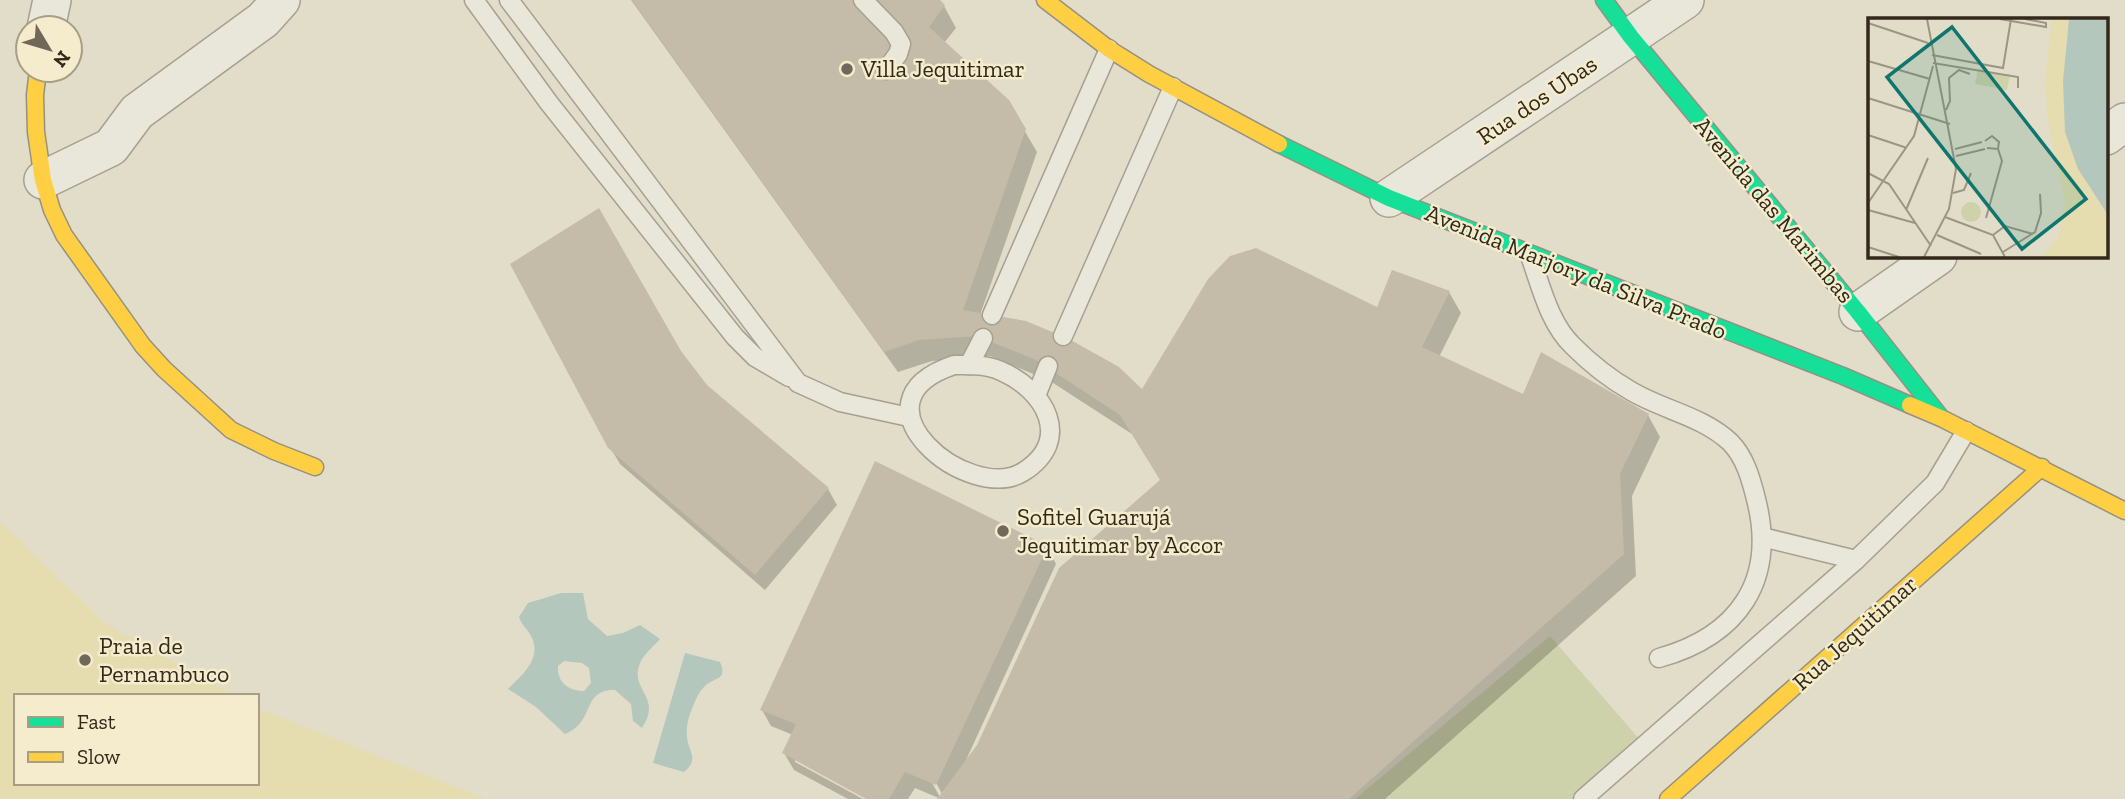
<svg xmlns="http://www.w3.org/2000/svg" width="2125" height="799" viewBox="0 0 2125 799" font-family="'Zilla Slab',serif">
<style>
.green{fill:#ced2aa}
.sand{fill:#e5dcaf}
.water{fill:#b4c7bd;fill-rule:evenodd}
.shadow{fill:#0003}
.building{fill:#c5bba9}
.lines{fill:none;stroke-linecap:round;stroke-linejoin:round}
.lane-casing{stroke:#a6a092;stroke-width:21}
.street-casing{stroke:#a6a092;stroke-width:40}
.fast-casing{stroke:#969082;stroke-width:19}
.slow-casing{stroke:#969082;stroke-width:19}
.lane{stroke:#e9e6da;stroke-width:18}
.street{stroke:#e9e6da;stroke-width:37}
.fast{stroke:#16e098;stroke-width:16}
.slow{stroke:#ffcf43;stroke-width:16}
.poi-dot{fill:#706858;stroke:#f4eccc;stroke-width:2.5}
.labels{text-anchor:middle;stroke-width:5;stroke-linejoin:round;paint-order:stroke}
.poi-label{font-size:24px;fill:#33291b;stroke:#f4eccc;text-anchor:start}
.street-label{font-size:24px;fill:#33291b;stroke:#f4eccc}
.inset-road{fill:none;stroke:#9c9583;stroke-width:2}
.view{fill:#0f766e;fill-opacity:0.15;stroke:#0f766e;stroke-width:3.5}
.inset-edge{fill:none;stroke:#33291b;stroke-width:3.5}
</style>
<rect width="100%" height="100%" fill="#e2ddc8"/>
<path class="green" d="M 1550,636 L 1647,748 L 1588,799 L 1355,799 Z"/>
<path class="sand" d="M 0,522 L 106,624 L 236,696 L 16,696 L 16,783 L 257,783 L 257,708 L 486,799 L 0,799 Z"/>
<g class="water">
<path d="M 561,593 L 583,593 L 588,619 L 607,636 L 623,633 L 640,625 L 660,639 C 654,646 645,653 641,661 C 627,690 664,696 642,728 L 633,721 L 631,704 L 615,690 C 580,690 597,721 565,734 L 536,707 L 508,689 C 522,675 543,658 531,636 C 527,628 522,626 519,617 L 528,603 ZM 564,661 L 582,663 L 589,668 L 591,683 L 584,691 C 568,691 557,682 558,666 Z"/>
<path d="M 685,653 L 720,662 C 728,680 715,677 706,685 C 699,691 695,701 692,709 C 688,718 686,727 687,737 C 688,751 700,759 684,772 L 653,763 Z"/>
</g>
<g class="shadow">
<path d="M 631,0 L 937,0 L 944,6 L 956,28 L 944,43 L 1007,101 L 1037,152 L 980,315 L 1142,392 L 1378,309 L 1449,292 L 1461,313 L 1439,357 L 1523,396 L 1648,415 L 1660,437 L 1632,496 L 1636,576 L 1385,799 L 942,799 L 942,794 L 933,777 L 930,779 L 941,799 L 915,788 L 908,799 L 870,799 L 795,758 L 795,762 L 863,799 L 848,799 L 794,770 L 784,753 L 793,735 L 771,726 L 762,710 L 1047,547 L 1056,564 L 962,769 L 1162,481 L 1135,436 L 1050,381 L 990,356 L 932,361 L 898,372 Z"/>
<path d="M 680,353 L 706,386 L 828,489 L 837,505 L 765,590 L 620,464 L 610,447 Z"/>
</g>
<g class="building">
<path d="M 632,0 L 940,0 L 945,5 L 929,27 L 1009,100 L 1026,129 L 963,310 L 1026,321 L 1069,339 L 1119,367 L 1142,389 L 1208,279 L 1230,256 L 1256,248 L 1377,307 L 1392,270 L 1450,291 L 1422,347 L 1523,394 L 1541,352 L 1649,414 L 1620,474 L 1624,554 L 1349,799 L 937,799 L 977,745 L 1059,568 L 1160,480 L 1120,415 L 1036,360 L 977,336 L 919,340 L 884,352 Z"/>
<path d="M 599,208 L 681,351 L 707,385 L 829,488 L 755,575 L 608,448 L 510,264 Z"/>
<path d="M 875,461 L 1048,546 L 936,785 L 905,772 L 889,799 L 866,799 L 782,753 L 796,724 L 760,710 Z"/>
</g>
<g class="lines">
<g class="lane-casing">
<g id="lane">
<path d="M 474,0 L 549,103 L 735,337 L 755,357 L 789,377"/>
<path d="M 509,0 L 798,383 L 840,402 L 909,417"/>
<path d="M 863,0 L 894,32 L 901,44 L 898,54 L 886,70"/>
<path d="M 1530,256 C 1541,286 1549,323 1573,346 C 1590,363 1610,379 1631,391 C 1663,410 1702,416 1730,442 C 1745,457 1751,479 1756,499 C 1777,581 1738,636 1659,658"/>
<path d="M 992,315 L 1109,49"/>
<path d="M 1063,336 L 1173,87"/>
<path d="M 954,365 C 969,365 986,364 1001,371 C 1045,390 1074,440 1023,472 C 969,505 843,402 954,365 Z"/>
<path d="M 969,365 L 983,338"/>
<path d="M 1036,396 L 1048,366"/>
<path d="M 1762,537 L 1856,560"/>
<path d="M 1583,799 L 1856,560 L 1935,483 L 1966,431"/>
</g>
</g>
<g class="street-casing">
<g id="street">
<path d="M 46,28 L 52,0"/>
<path d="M 2106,136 L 2125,122"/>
<path d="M 43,180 L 111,147 L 137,112 L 263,20 L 281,0"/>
<path d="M 1389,198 L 1685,0"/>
<path d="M 1858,312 L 1938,256"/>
</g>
</g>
<g class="fast-casing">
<g id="fast">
<path d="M 1604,0 L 1631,37 L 1858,312 L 1939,415"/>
<path d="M 1279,144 L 1389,198 L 1843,376 L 1910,405"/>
</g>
</g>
<g class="slow-casing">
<g id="slow">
<path d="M 1045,0 L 1109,49 L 1149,74 L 1279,144"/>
<path d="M 38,70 L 35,95 L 36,132 L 43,180 L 52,210 L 64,235 L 143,346 L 164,369 L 231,430 L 274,451 L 315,467"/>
<path d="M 1910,405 L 1943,419 L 2125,511"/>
<path d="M 1668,799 L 2042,467"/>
</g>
</g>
<use href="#lane" class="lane"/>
<use href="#street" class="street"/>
<use href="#fast" class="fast"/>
<use href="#slow" class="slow"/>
</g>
<g class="poi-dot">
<circle cx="847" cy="69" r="7"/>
<circle cx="1003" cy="531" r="7"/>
<circle cx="85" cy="660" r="7"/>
</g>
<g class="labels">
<g class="poi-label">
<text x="861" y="77">Villa Jequitimar</text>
<text x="1017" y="525">Sofitel Guarujá<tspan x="1017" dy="28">Jequitimar by Accor</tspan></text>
<text x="99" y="654">Praia de<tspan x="99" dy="28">Pernambuco</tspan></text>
</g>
<g class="street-label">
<text transform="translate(1537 100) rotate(-34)" y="8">Rua dos Ubas</text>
<text transform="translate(1774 210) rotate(50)" y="8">Avenida das Marimbas</text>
<text transform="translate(1576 272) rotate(22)" y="8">Avenida Marjory da Silva Prado</text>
<text transform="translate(1855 633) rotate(-42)" y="8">Rua Jequitimar</text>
</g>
</g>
<g transform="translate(1868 18)">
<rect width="240" height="240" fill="#e2ddc8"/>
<path d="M 110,51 L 142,57 L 139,72 L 107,66 ZM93 194a10 10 0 1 1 20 0a10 10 0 1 1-20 0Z" fill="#ced2aa"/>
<path d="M 184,1 L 201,1 L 196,38 L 221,169 L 240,197 L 240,239 L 174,239 L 190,220 L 197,183 L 180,104 L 177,64 Z" fill="#e5dcaf"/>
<path d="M 201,1 L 240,1 L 240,197 L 210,151 L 197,114 L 195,63 Z" fill="#b4c7bd"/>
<path class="inset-road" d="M 132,1 L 178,9 L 178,5 L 157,1M 0,5 L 60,25M 64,37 L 135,50 L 143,1M 0,43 L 62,61M 65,45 L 150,59 L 150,70M 0,80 L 82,106M 78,92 L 82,83 L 81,60 L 91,52 L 102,56M 0,117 L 39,130M 117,123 L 124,118 L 131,124 L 130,131 L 119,130M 87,131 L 114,124M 88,138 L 117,131M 0,155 L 21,166 L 63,228M 85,175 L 96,172 L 103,155M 0,185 L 46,118 L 65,48M 0,192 L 47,205M 38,192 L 60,140M 77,199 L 125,217 L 137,239M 118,200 L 134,143 L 130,131M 69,217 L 113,236M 125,217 L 137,208 L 165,216M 0,229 L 31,239M 135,234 L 167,214 L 173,195 L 172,176M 56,239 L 81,191 L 88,151 L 59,1"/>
<path class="view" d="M 84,9 L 218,181 L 154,231 L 19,59 Z"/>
<rect width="240" height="240" class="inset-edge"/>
</g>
<rect x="14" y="694" width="245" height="91" fill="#f4eccc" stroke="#a79e85" stroke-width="2"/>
<rect x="28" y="717" width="35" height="10" fill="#16e098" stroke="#a79e85" stroke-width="2"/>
<text x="77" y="729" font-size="21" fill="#33291b">Fast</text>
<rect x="28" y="752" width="35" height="10" fill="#ffcf43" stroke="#a79e85" stroke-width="2"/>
<text x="77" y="764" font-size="21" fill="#33291b">Slow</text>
<g transform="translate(49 49) rotate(128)"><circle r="33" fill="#f4eccc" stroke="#a79e85" stroke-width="2"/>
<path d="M0-5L12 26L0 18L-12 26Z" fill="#706858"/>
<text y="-10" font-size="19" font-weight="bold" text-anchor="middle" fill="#33291b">N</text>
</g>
</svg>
